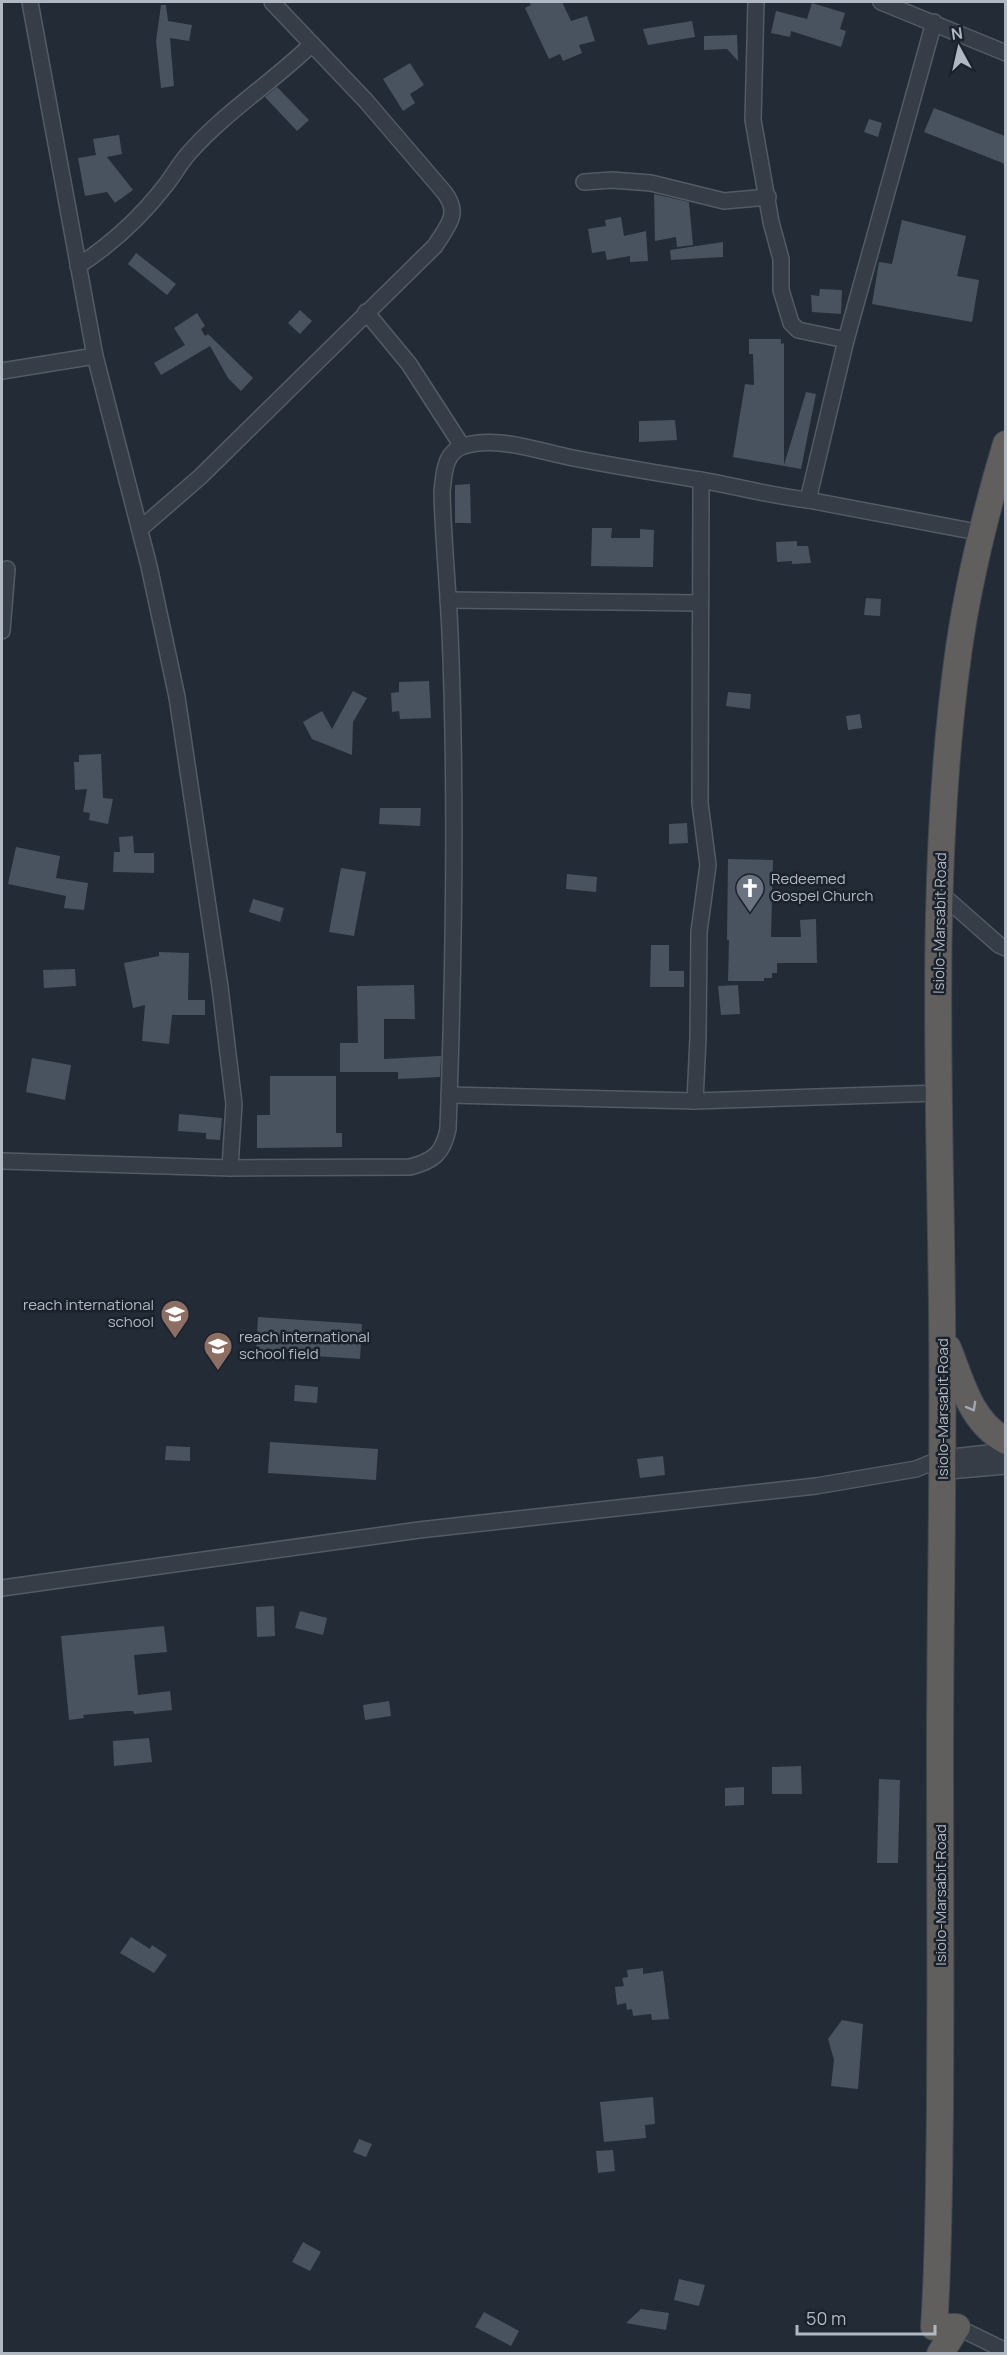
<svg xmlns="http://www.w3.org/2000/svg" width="1007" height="2355" viewBox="0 0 1007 2355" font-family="Manrope,sans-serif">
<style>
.building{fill:#495360}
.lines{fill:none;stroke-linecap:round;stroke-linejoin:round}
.minor-casing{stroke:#535b64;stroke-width:18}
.trunk-casing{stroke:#404851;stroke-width:28}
.minor{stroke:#363d47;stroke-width:15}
.trunk{stroke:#605f5d;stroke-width:26}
.oneway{stroke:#a0a6af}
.labels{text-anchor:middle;stroke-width:5;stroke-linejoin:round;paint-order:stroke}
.poi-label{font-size:15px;fill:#b0b8c3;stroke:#1b222b;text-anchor:start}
.street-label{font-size:15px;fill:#b0b8c3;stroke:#1b222b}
</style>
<rect width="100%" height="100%" fill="#222b36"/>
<g class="building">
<path d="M 529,2 L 562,2 L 571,21 L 587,16 L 595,41 L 579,45 L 582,53 L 563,61 L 560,54 L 549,59 L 525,8 L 531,5 Z"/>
<path d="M 812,3 L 845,13 L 840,29 L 846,31 L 841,47 L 791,31 L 790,37 L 771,33 L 776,11 L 807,19 Z"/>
<path d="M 161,5 L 166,5 L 168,21 L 192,25 L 189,41 L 170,38 L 174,86 L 161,88 L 156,41 Z"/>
<path d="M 692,21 L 695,37 L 648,45 L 643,29 Z"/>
<path d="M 737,35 L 738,61 L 727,49 L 704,50 L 704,36 Z"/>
<path d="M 410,63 L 424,85 L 410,94 L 415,103 L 403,111 L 383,79 Z"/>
<path d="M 277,87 L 309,120 L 297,131 L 265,97 Z"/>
<path d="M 934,108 L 1005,136 L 1005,164 L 924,132 Z"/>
<path d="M 869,119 L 882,123 L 878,137 L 864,132 Z"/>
<path d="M 119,135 L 122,154 L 107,157 L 133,190 L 115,203 L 107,192 L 85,196 L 78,158 L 96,155 L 93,139 Z"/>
<path d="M 654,194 L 689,202 L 693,245 L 677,247 L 676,237 L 655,241 Z"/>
<path d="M 621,217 L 624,236 L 646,231 L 648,261 L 630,262 L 630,256 L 607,260 L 605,251 L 592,253 L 588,229 L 606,226 L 605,220 Z"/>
<path d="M 902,220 L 966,236 L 957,276 L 979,280 L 972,322 L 872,304 L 879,262 L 892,264 Z"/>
<path d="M 723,242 L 723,257 L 671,260 L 670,250 Z"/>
<path d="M 136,253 L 176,284 L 167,295 L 128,264 Z"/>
<path d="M 820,289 L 842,290 L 841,314 L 812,312 L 811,295 L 819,296 Z"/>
<path d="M 300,310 L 312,321 L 300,334 L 288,323 Z"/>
<path d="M 197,313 L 205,326 L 201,329 L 205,336 L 208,334 L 253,378 L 241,391 L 228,378 L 210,346 L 161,375 L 154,363 L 185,345 L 174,328 Z"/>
<path d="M 749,339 L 781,339 L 781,344 L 784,343 L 784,465 L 806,392 L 816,394 L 801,469 L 733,457 L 745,384 L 754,385 L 753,354 L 749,354 Z"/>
<path d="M 675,420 L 677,440 L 639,442 L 639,421 Z"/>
<path d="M 470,484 L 471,523 L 455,523 L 455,485 Z"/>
<path d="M 592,528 L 612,528 L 611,538 L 640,538 L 640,529 L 654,530 L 653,567 L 591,566 Z"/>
<path d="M 797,541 L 797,546 L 808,546 L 811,563 L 792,564 L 792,561 L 777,562 L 776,542 Z"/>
<path d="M 866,598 L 881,599 L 880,616 L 864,615 Z"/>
<path d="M 429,681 L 431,718 L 400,719 L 399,711 L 392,712 L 391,693 L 399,692 L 399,682 Z"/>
<path d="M 353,691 L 367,698 L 353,722 L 352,755 L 312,739 L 303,722 L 322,711 L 332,729 Z"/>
<path d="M 728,692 L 751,694 L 750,709 L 726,706 Z"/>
<path d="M 860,714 L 862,728 L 848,730 L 846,716 Z"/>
<path d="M 101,754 L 103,798 L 113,799 L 108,824 L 89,820 L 90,813 L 83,812 L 87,789 L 75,790 L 74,762 L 79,762 L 79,755 Z"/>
<path d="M 380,808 L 421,808 L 420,826 L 379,824 Z"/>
<path d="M 687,823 L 688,843 L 669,844 L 669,824 Z"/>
<path d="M 133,836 L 134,853 L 154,853 L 154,873 L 113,872 L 114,852 L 120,852 L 119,837 Z"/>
<path d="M 16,847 L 60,856 L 56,878 L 88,883 L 84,910 L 64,908 L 66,896 L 8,884 Z"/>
<path d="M 728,859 L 773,860 L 771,937 L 801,937 L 800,920 L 816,919 L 817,963 L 777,963 L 777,973 L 772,973 L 772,978 L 764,978 L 764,981 L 728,981 L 729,940 L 727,940 Z"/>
<path d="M 341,868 L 366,872 L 354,936 L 329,932 Z"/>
<path d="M 567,874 L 597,877 L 596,892 L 566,889 Z"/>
<path d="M 253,899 L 284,908 L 280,922 L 249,912 Z"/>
<path d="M 651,945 L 669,945 L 669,971 L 684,971 L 684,987 L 650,987 Z"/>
<path d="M 159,952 L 189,953 L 188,1000 L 205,1000 L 205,1015 L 172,1015 L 169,1044 L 142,1041 L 145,1005 L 133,1008 L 124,963 L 159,956 Z"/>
<path d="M 75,969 L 76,986 L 44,988 L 43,970 Z"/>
<path d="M 414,985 L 415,1019 L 384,1019 L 384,1059 L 441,1056 L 440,1077 L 398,1079 L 398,1072 L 340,1072 L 340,1043 L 358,1043 L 357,986 Z"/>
<path d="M 738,985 L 740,1014 L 721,1015 L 718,986 Z"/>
<path d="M 32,1058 L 71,1065 L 65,1100 L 26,1092 Z"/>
<path d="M 270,1076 L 336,1076 L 336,1133 L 342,1133 L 342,1147 L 257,1148 L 257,1115 L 270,1115 Z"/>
<path d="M 179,1114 L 222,1118 L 220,1140 L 206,1139 L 206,1133 L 178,1131 Z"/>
<path d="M 258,1317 L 362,1324 L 360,1359 L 256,1352 Z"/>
<path d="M 295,1385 L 318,1387 L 317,1403 L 294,1401 Z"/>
<path d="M 270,1442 L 378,1449 L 376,1480 L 268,1473 Z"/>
<path d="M 166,1446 L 190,1447 L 190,1461 L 165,1460 Z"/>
<path d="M 663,1456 L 665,1475 L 640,1478 L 637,1459 Z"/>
<path d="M 274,1606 L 275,1636 L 257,1637 L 256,1607 Z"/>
<path d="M 300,1611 L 327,1618 L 323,1635 L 295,1628 Z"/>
<path d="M 164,1626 L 167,1652 L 134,1655 L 138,1695 L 170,1691 L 172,1710 L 134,1714 L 133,1711 L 126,1711 L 83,1715 L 84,1718 L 69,1720 L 61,1636 Z"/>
<path d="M 389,1701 L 391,1716 L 365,1720 L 363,1705 Z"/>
<path d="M 149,1738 L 152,1762 L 114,1766 L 113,1741 Z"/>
<path d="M 801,1766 L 802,1794 L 772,1794 L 772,1767 Z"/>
<path d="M 879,1779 L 900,1780 L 898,1863 L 877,1863 Z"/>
<path d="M 744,1787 L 744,1805 L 725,1806 L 725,1788 Z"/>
<path d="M 131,1937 L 150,1949 L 152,1945 L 167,1955 L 154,1973 L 120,1953 Z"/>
<path d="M 643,1968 L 643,1974 L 663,1971 L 669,2019 L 652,2020 L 651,2014 L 633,2016 L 632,2009 L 627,2010 L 626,2003 L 617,2005 L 615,1987 L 624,1986 L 622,1978 L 628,1977 L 627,1970 Z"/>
<path d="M 842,2020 L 863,2024 L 858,2089 L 831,2086 L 834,2060 L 828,2039 Z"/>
<path d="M 653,2097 L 655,2124 L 645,2125 L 646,2138 L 604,2142 L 600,2102 Z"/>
<path d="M 359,2139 L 372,2144 L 366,2157 L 353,2152 Z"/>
<path d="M 613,2150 L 615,2171 L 598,2173 L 596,2151 Z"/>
<path d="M 303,2242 L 321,2252 L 310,2271 L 292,2262 Z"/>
<path d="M 679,2279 L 705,2285 L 699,2306 L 674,2300 Z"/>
<path d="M 641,2309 L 669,2313 L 666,2330 L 626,2323 Z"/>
<path d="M 484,2312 L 519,2331 L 511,2346 L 475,2327 Z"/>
</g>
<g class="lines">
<g class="minor-casing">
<g id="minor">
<path d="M 30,2 L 95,356 L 149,566 L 177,697 L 220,987 L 234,1104 L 230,1168"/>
<path d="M 756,2 L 753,120 L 771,222 L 781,259 L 781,290 L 791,323 L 798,330 L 846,340"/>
<path d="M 881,2 L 1006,53"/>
<path d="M 584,182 L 612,180 L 651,183 L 724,201 L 768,197"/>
<path d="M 78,266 C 110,245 141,217 165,186 C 173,176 180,163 189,153 C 225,112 273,82 312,44"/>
<path d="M 366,312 L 409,364 L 462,446"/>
<path d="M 2,371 L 95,356"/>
<path d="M 808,500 L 846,340 L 934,22"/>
<path d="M 140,529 L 200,477 L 435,246 C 448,225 461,214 444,192 L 366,101 L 272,2"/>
<path d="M 448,600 L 700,603"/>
<path d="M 2,631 L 7,569"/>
<path d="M 940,893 L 999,945 L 1006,948"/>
<path d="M 449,1095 L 695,1101 L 939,1093"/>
<path d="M 695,1101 L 698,1038 L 699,932 L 708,865 L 700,803 L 701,480"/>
<path d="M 2,1161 L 230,1168 L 410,1167 C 434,1161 443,1153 448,1129 C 454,964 457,798 450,633 C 448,586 443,539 442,492 C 444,474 444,452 464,446 C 496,435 541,452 573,458 C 615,466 657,473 700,480 C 736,486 771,496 808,500 L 982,533"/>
<path d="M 937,1472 L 1006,1466"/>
<path d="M 2,1588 L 419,1530 L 816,1486 L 916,1469 L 943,1458 L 1006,1451"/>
<path d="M 957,2327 L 1006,2351"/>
</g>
</g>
<g class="trunk-casing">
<g id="trunk">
<path d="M 948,1348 C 962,1383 970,1421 1006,1441"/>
<path d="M 940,2354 L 957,2327 L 934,2327 C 939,2254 939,2181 940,2108 C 941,1991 940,1874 940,1757 C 940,1608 944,1460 942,1311 C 940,1090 928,867 959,648 C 969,579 986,511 1006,444"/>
</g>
</g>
<use href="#minor" class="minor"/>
<use href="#trunk" class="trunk"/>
</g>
<defs><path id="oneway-chevron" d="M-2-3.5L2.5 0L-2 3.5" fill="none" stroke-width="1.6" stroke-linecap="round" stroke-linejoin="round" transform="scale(1.5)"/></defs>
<use class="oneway" href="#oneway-chevron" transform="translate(972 1407) rotate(61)"/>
<defs>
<g id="church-pin" transform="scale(1.5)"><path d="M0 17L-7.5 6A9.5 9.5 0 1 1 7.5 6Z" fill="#6b7280" stroke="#1b222b"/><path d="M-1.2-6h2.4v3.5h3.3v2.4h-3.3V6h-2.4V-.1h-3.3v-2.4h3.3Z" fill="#fff"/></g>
<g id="school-pin" transform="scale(1.5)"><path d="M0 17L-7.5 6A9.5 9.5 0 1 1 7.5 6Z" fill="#8d6e63" stroke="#1b222b"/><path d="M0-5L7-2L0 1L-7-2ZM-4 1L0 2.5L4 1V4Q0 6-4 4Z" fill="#fff"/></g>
</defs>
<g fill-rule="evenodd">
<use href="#church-pin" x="750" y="888"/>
<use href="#school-pin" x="175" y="1314"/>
<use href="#school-pin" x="218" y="1346"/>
</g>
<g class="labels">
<g class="poi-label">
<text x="771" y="884">Redeemed<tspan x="771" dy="17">Gospel Church</tspan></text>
<text x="154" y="1310" text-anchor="end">reach international<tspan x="154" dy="17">school</tspan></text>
<text x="239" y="1342">reach international<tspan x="239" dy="17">school field</tspan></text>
</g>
<g class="street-label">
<text transform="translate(940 923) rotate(-89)" y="5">Isiolo-Marsabit Road</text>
<text transform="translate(943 1409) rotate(-90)" y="5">Isiolo-Marsabit Road</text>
<text transform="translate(941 1895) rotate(-90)" y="5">Isiolo-Marsabit Road</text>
</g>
</g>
<rect width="1007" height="2355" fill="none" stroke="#b0b8c3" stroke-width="6"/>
<g transform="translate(959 48) rotate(352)" stroke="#1b222b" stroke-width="4.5" paint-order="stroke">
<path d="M0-4.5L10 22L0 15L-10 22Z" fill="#b0b8c3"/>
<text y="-9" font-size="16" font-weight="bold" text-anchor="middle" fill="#b0b8c3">N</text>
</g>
<path d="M797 2325v9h138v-9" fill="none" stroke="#b0b8c3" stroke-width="3"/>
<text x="806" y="2325" font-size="18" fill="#b0b8c3" stroke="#1b222b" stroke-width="4.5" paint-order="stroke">50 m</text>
</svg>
